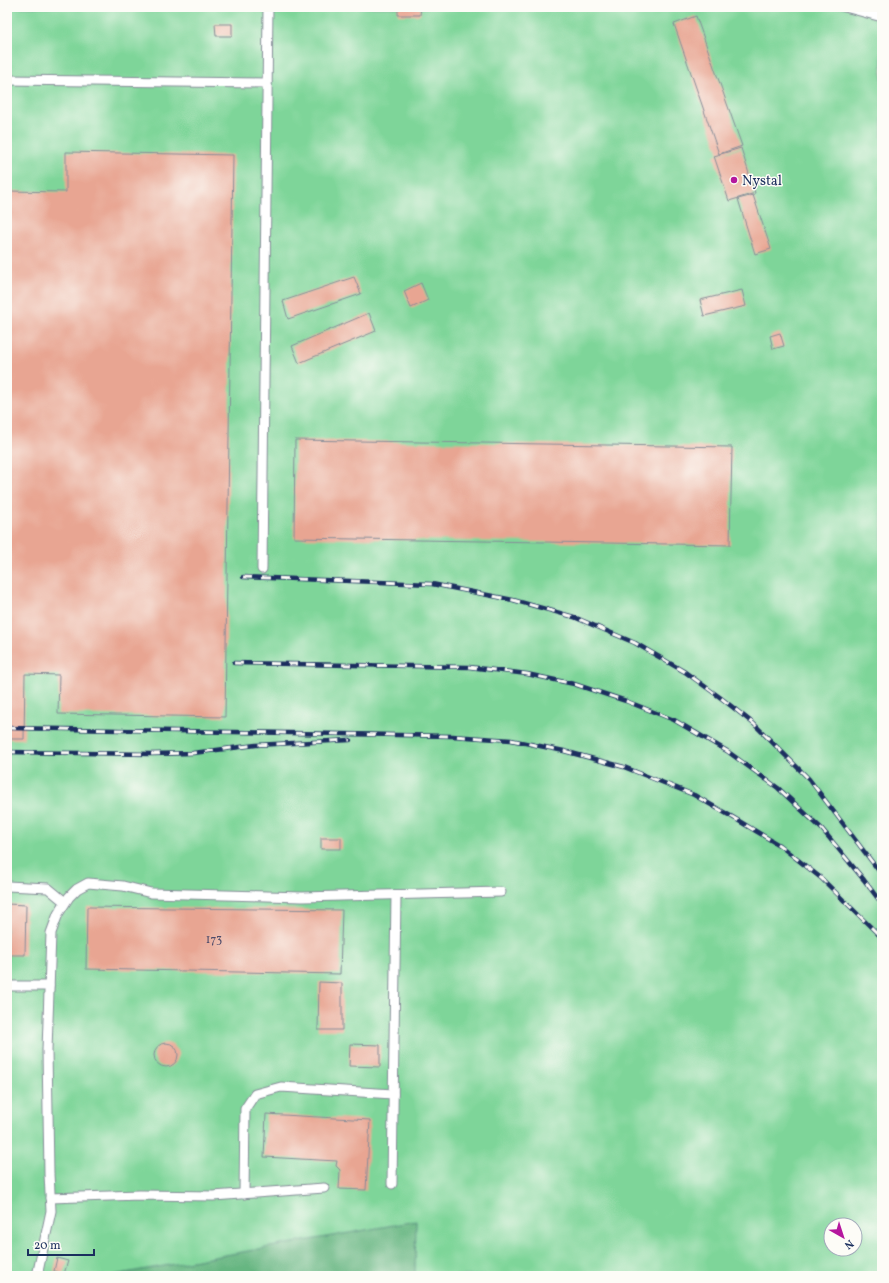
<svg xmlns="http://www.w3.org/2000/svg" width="889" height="1283" viewBox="0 0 889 1283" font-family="Vollkorn,serif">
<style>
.green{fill:#7ed599;stroke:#4c827c;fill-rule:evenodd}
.forest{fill:#66b681;stroke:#407270}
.building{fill:#e8a592}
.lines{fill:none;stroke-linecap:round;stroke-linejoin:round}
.lane-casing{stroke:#868d98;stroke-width:11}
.lane{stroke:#fff;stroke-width:9}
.rail-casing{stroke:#1b2f5e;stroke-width:4.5}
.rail{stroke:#fdfcf7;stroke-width:3;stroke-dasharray:9;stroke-linecap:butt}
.poi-dot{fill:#b5179e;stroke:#fdfcf7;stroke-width:1.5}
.labels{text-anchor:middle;stroke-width:3;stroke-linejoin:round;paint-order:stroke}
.number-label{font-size:12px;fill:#4e4c6b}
.poi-label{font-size:14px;fill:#1b2f5e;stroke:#fdfcf7;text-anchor:start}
</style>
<rect width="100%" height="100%" fill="#fdfcf7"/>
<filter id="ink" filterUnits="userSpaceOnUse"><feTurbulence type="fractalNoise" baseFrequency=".025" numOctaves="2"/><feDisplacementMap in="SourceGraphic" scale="8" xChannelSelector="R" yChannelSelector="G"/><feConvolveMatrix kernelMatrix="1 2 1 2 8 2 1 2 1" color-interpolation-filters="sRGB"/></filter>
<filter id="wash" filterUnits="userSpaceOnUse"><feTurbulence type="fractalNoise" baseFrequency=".012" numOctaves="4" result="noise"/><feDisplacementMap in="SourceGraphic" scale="16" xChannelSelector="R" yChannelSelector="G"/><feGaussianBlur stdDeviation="0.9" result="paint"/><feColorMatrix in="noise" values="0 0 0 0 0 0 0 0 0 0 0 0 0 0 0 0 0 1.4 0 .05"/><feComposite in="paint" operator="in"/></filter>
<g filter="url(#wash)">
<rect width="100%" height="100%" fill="#f0ebd2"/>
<path class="green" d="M 7,7 L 882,7 L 882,1276 L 7,1276 ZM 831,1225 L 855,1225 L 855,1249 L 831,1249 Z"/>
<path class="forest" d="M 416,1221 L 415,1276 L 108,1276 Z"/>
<g id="blocks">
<g class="building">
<path d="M 398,7 L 421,7 L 420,15 L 398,15 Z"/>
<path d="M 696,16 L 742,146 L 719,154 L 674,24 Z"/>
<path d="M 215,24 L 232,24 L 232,36 L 216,36 Z"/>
<path d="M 741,148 L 755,193 L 729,201 L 714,156 Z"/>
<path d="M 66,152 L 233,155 L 225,717 L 58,714 L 59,675 L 25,674 L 24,739 L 7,739 L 7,191 L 66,192 Z"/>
<path d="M 753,195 L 771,249 L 755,254 L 738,199 Z"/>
<path d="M 354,277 L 361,294 L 288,319 L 283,301 Z"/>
<path d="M 421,283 L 428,300 L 411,308 L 404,291 Z"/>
<path d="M 742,290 L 746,306 L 704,316 L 700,300 Z"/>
<path d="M 369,313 L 376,331 L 299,363 L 292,346 Z"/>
<path d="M 780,333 L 784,346 L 773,349 L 770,336 Z"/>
<path d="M 295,440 L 732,447 L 730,545 L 294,538 Z"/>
<rect x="321" y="838" width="20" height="11"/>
<path d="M 7,904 L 26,905 L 25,955 L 7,955 Z"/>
<path d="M 87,907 L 342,910 L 340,974 L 86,969 Z"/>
<path d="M 319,982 L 342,983 L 342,1030 L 318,1030 Z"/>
<circle cx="166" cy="1055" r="12"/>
<path d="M 350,1044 L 380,1045 L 380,1067 L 349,1066 Z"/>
<path d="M 7,1078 L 8,1078 L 9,1110 L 7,1110 Z"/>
<path d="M 266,1114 L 370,1120 L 366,1190 L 339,1189 L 340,1170 L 336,1166 L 337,1161 L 264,1157 Z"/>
<path d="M 57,1258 L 68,1261 L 64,1274 L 54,1271 Z"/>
</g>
</g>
</g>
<g filter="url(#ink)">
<use href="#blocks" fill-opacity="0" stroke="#868d98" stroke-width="1"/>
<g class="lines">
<g class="lane-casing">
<g id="lane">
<path d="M 845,7 L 882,17"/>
<path d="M 7,80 L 267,83"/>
<path d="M 262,569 L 268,7"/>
<path d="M 7,886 L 48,888 L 65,902"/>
<path d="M 7,986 L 49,986"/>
<path d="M 392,1184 L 396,895"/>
<path d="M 244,1194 L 245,1109 L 255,1094 L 281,1087 L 393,1094"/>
<path d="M 50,1198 L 140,1195 L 213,1196 L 324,1188"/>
<path d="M 37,1276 L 51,1211 L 49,1174 L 47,1050 L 51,933 L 58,914 L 69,897 L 77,889 L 88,883 L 123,886 L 151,893 L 302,897 L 501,892"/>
</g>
</g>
<use href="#lane" class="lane"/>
<g class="rail-casing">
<g id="rail">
<path d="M 243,577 L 432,584 L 513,600 L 574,617 L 635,643 L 685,672 L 721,698 L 754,724 L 809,779 L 882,875"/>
<path d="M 234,663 L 469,667 L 527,674 L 574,684 L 626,701 L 674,720 L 727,751 L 778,788 L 822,829 L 864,880 L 882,904"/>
<path d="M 7,728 L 452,736 L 511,740 L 564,751 L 624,767 L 694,795 L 734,818 L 779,845 L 821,878 L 882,938"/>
<path d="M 7,752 L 152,754 L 193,753 L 256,745 L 350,740"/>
</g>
</g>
<use href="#rail" class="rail"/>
</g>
</g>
<circle class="poi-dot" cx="734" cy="180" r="4"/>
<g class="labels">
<g class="number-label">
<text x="214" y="943">173</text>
</g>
<g class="poi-label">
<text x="742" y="185">Nystal</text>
</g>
</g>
<rect width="889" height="1283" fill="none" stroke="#fdfcf7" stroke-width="24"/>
<g transform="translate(843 1237) rotate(141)"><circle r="19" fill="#fdfcf7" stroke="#a3aaba"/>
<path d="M0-3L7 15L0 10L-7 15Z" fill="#b5179e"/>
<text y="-6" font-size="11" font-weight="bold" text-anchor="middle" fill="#1b2f5e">N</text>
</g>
<path d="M28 1249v6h66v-6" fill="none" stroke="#1b2f5e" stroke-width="2"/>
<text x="34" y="1249" font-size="12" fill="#1b2f5e" stroke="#fdfcf7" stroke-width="3" paint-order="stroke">20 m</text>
</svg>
